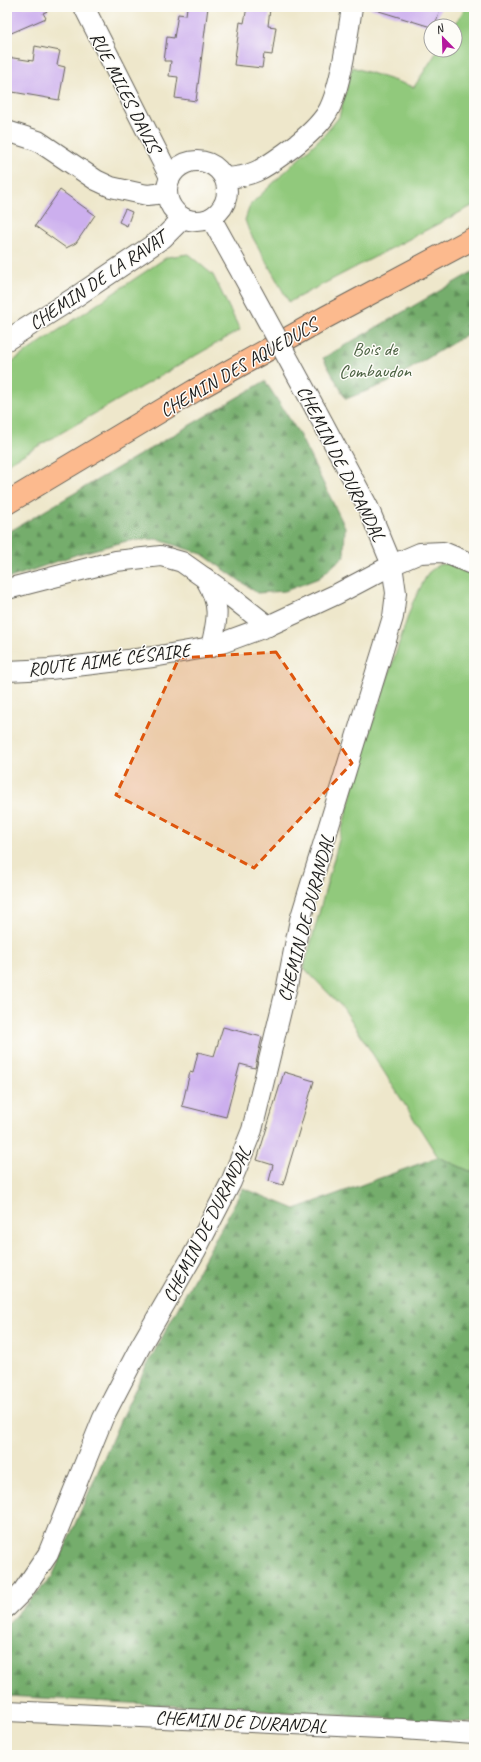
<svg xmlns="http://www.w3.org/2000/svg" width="481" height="1762" viewBox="0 0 481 1762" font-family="Caveat,sans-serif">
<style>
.grass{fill:#91c97c;stroke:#56724c}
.forest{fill:url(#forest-firs);stroke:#486444}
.building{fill:#ccafee}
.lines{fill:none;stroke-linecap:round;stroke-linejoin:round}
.minor-casing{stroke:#666359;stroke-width:22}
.primary-casing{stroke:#666359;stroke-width:24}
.minor{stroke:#fff;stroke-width:20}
.primary{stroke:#fcba8e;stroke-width:22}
.minor-bridge-casing{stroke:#666359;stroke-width:22;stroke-linecap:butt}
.minor-bridge{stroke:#fff;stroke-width:20}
.marked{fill:#de560d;fill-opacity:0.2;stroke:#de560d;stroke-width:3;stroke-dasharray:8 5;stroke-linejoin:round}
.labels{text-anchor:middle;stroke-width:3;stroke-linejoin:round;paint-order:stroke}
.street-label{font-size:19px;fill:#1c1c1c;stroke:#fdfcf7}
.park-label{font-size:19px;fill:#4b6142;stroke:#fdfcf7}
</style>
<defs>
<pattern id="forest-firs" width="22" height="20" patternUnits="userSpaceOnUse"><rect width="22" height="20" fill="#74ad6c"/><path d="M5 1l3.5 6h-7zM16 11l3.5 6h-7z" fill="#5e8c58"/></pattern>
</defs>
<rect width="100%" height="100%" fill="#fdfcf7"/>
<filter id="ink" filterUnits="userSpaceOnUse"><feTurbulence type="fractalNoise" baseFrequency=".025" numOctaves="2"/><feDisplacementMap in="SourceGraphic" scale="8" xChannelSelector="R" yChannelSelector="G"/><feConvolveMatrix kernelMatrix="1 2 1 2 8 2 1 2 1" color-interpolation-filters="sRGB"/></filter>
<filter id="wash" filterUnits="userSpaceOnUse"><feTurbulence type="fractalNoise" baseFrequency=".012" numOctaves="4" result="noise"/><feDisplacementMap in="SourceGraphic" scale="16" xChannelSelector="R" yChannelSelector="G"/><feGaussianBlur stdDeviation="0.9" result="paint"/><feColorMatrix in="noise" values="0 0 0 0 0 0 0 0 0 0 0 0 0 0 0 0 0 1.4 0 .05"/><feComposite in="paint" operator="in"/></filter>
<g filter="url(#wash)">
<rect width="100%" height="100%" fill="#eee7cb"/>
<g class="grass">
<path d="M 466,7 L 474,7 L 474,205 L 289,302 L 249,231 L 245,220 L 250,205 L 326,133 L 339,117 L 352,67 L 414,87 L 438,50 L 455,50 L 455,26 L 454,26 Z"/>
<path d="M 188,254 L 213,275 L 240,330 L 7,464 L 7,365 L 167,257 Z"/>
<path d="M 449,563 L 474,574 L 474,1173 L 438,1157 L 344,1009 L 304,968 L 363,752 L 412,604 L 428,573 L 438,565 Z"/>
</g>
<g class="forest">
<path d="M 474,271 L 474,330 L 387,383 L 346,399 L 323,358 Z"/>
<path d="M 265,381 L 298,432 L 345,527 L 344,556 L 319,578 L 285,591 L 257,593 L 202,554 L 156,539 L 127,541 L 78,554 L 7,579 L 7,533 Z"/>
<path d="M 438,1157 L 474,1173 L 474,1723 L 7,1696 L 7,1624 L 52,1577 L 123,1414 L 146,1367 L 243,1188 L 295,1209 Z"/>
</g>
<g id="blocks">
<g class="building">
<path d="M 7,7 L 46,7 L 48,11 L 43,13 L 46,18 L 9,34 L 7,30 Z"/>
<path d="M 187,7 L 208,7 L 196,101 L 175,98 L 178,77 L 169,76 L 171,61 L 164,61 L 167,37 L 174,38 L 178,14 L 186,15 Z"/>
<path d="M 247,7 L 270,9 L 268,26 L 276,27 L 272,55 L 264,54 L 262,68 L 234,65 L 240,22 L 244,23 Z"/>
<path d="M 366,7 L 441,7 L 435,26 L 431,26 L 431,27 Z"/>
<path d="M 35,46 L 60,51 L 57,65 L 65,67 L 59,100 L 7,91 L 7,57 L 33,61 Z"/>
<path d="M 60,190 L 95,215 L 76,243 L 66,248 L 35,226 Z"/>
<path d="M 125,209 L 132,212 L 127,226 L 119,222 Z"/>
<path d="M 223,1027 L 262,1037 L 255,1068 L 240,1064 L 226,1117 L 182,1106 L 190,1072 L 193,1073 L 198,1052 L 214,1056 Z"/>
<path d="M 284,1072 L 314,1081 L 283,1185 L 269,1181 L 273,1165 L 257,1160 Z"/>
</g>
</g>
</g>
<g filter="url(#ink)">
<use href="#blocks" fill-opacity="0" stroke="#666359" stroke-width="1"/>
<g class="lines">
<g class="minor-casing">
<g id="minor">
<path d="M 84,7 L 170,177"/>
<path d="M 7,131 L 38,141 L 96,180 L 111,187 L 147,195 L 166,193"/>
<circle cx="197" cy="191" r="30"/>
<path d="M 225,178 C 252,177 263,169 285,153 C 299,143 315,130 325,116 C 340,96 348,33 352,7"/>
<path d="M 211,218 L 242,274"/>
<path d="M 7,340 L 77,296 L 163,238 L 183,218"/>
<path d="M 205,578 C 221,605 218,618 211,647"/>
<path d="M 7,589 L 116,561 L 161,556 L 182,562 L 230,596 L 268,626"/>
<path d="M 7,671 L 50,669 L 153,657 L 211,647 L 268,626 L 337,594 L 392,565 L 420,553 L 443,552 L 474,565"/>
<path d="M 7,1607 L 23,1591 L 48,1554 L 103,1418 L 140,1347 L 196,1250 L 231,1182 L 252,1130 L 287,986 L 300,920 L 393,617 L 396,593 L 392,565 L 368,507 L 316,410"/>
<path d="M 7,1711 L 403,1729 L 474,1734"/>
</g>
</g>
<g class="primary-casing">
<path id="primary" d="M 7,503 L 194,391 L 326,317 L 474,238"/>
</g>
<use href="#minor" class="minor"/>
<use href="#primary" class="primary"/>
<g class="minor-bridge-casing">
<path id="minor-bridge" d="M 242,274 L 316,410"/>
</g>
<use href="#minor-bridge" class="minor-bridge"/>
</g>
</g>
<path class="marked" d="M 276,652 L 352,763 L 254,868 L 116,795 L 179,658 Z"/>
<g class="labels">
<g class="street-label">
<text transform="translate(126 92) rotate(63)" y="7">RUE MILES DAVIS</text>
<text transform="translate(97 280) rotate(-34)" y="7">CHEMIN DE LA RAVAT</text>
<text transform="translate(238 367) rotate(-30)" y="7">CHEMIN DES AQUEDUCS</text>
<text transform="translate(342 463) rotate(63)" y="7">CHEMIN DE DURANDAL</text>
<text transform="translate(109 659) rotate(-7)" y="7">ROUTE AIMÉ CÉSAIRE</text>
<text transform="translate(305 918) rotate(-75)" y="7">CHEMIN DE DURANDAL</text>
<text transform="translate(206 1224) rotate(-63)" y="7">CHEMIN DE DURANDAL</text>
<text transform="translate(241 1721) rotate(3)" y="7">CHEMIN DE DURANDAL</text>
</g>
<g class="park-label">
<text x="375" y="355">Bois de<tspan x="375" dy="22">Combaudon</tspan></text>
</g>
</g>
<rect width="481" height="1762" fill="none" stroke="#fdfcf7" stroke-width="24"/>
<g transform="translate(443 38) rotate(337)"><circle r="19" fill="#fdfcf7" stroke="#a3a29f"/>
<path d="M0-3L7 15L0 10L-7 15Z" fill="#b5179e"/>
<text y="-6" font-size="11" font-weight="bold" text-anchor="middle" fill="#1c1c1c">N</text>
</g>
</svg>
